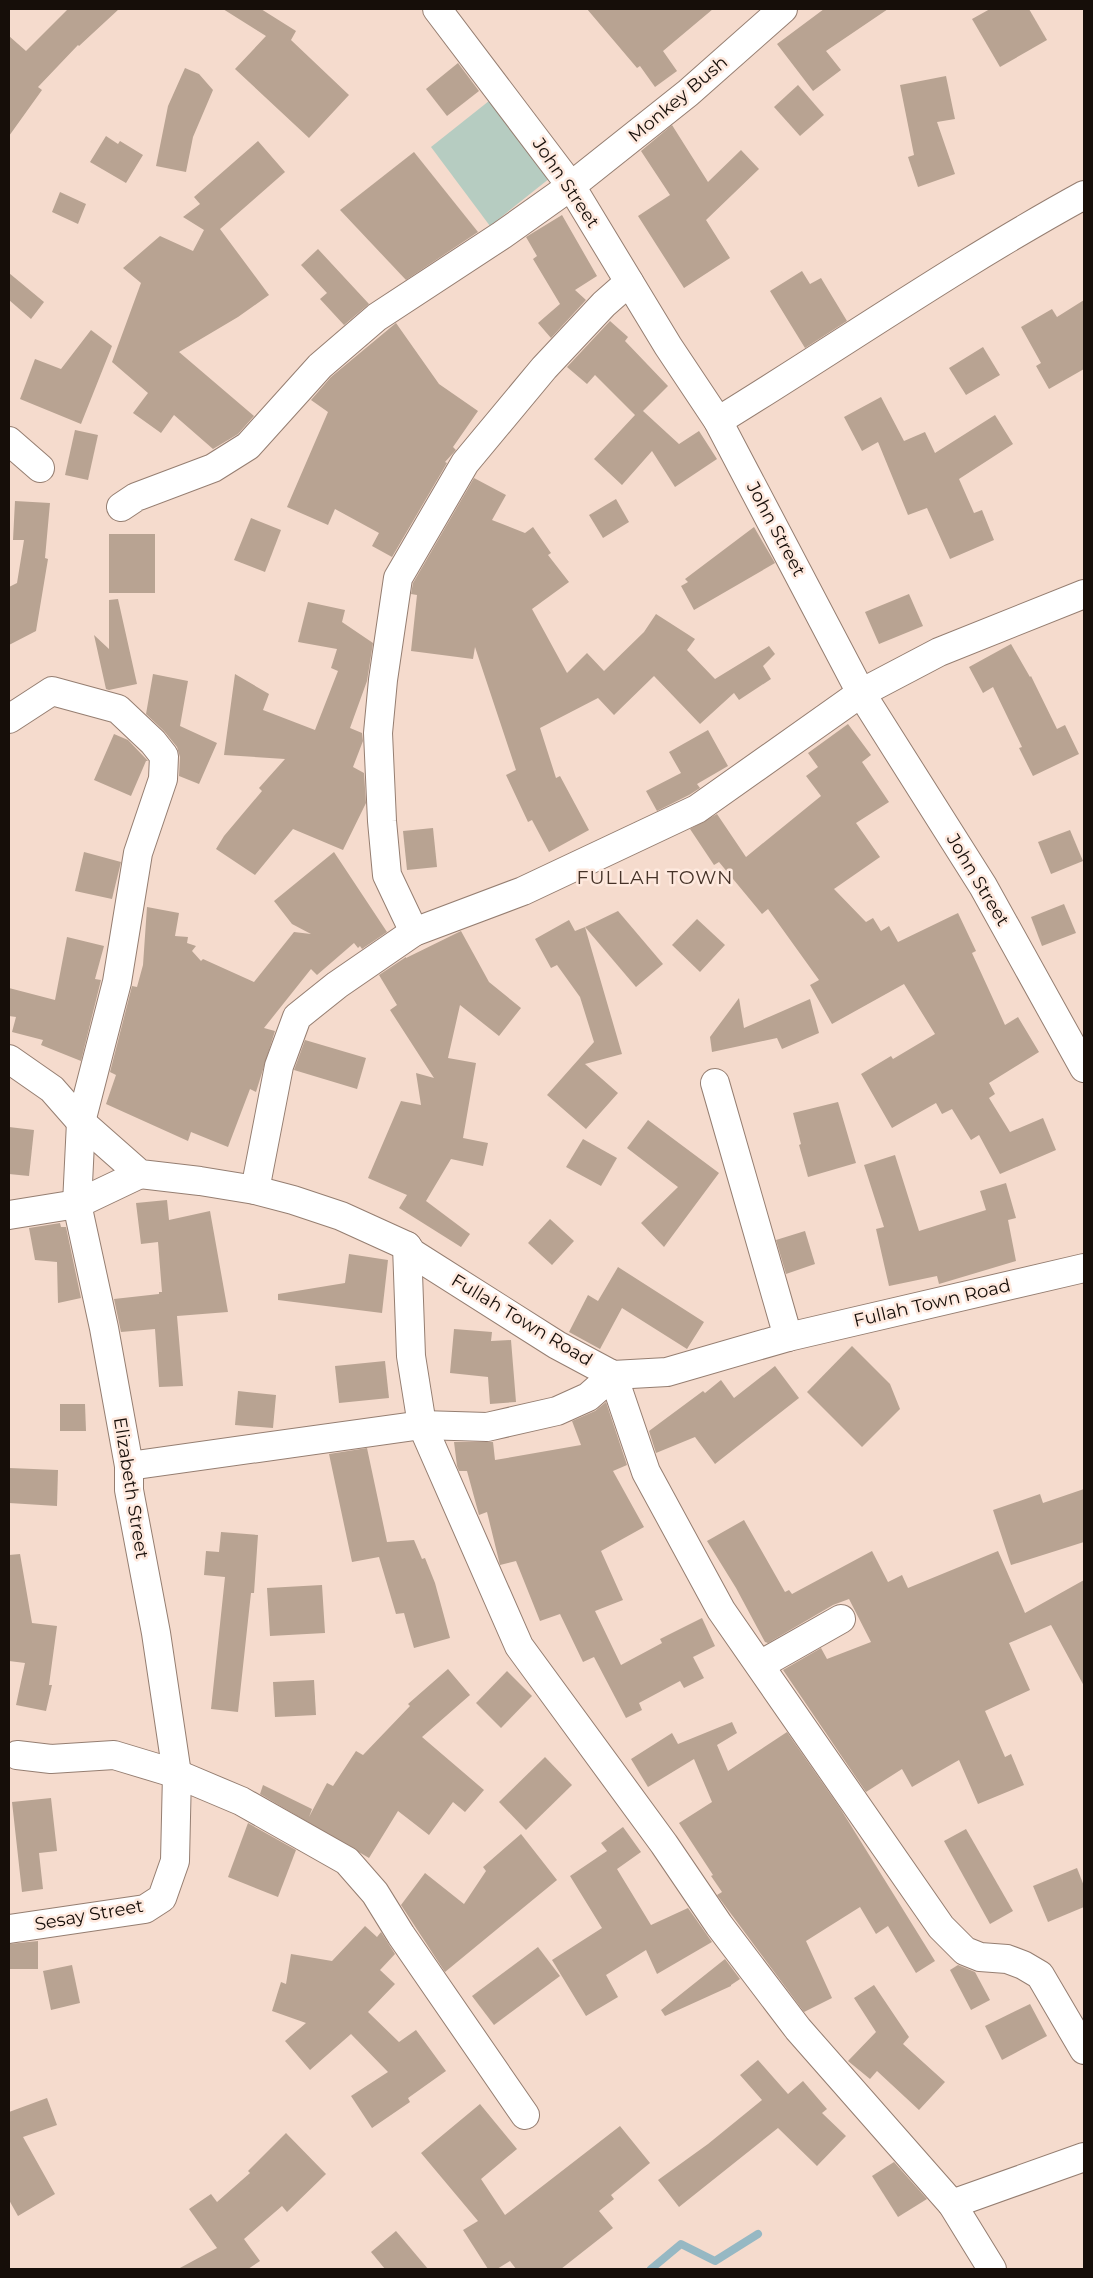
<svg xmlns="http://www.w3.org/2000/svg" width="1093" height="2278" viewBox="0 0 1093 2278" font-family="Montserrat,sans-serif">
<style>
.green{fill:#b6ccc1}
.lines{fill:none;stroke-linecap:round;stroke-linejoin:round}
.stream{stroke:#96b8c3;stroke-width:8}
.building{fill:#b8a392}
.minor-casing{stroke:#957e71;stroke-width:30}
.minor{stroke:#fff;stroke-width:28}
.labels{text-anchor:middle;stroke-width:5;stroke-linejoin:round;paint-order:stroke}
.street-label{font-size:18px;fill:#160e09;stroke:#fee9de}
.neighbourhood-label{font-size:19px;letter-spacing:1px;fill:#463328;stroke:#fee9de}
</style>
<rect width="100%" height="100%" fill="#f5dbcd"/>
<path class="green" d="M 494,97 L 550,178 L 490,226 L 431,147 Z"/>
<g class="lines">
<path class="stream" d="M 651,2269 L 681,2244 L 715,2261 L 758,2234"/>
</g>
<g class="building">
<path d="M 68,9 L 119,9 L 79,46 L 78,45 L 38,87 L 42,90 L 9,136 L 9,36 L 26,51 Z"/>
<path d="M 223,9 L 261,9 L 296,31 L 291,40 L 349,95 L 309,138 L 235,69 L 266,36 Z"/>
<path d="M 587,9 L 713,9 L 663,51 L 677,71 L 655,87 L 640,66 L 637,68 Z"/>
<path d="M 824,9 L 888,9 L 826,51 L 841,70 L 813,91 L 777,44 Z"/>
<path d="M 990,9 L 1029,9 L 1047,40 L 1000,67 L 972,19 Z"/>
<path d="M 458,63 L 479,91 L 447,116 L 426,89 Z"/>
<path d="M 185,68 L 199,74 L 213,90 L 193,137 L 186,172 L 156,166 L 168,106 Z"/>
<path d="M 946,76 L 955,119 L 937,122 L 955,174 L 918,187 L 908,157 L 914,155 L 900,85 Z"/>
<path d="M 798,85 L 824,115 L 800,136 L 774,107 Z"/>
<path d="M 672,125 L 708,182 L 741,150 L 759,169 L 706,220 L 730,258 L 684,288 L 638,216 L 670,195 L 641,151 Z"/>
<path d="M 106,136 L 118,144 L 120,141 L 143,155 L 126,183 L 90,162 Z"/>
<path d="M 258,141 L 285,172 L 220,229 L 269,295 L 238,317 L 179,352 L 254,416 L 238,434 L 213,449 L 174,415 L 161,433 L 133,413 L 148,393 L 112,362 L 141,283 L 123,268 L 160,236 L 193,251 L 204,230 L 183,217 L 200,204 L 194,197 Z"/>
<path d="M 414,152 L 478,232 L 406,280 L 340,210 Z"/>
<path d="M 60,192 L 86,204 L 78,224 L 52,212 Z"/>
<path d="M 562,215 L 597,276 L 575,290 L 586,300 L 551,338 L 538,323 L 560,304 L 533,259 L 537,256 L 526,237 Z"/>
<path d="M 318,249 L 369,304 L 344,325 L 320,299 L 327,293 L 301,265 Z"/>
<path d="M 802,271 L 810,284 L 821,278 L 847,321 L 805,348 L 770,291 Z"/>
<path d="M 9,273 L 44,302 L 31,319 L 9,300 Z"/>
<path d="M 1084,300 L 1084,369 L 1049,389 L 1036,366 L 1041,363 L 1021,327 L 1052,309 L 1057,317 Z"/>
<path d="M 610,321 L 628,337 L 625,341 L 668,386 L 643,411 L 679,444 L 699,431 L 717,459 L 675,487 L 652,451 L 622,485 L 594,459 L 635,415 L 595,375 L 587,384 L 567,367 Z"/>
<path d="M 396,323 L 439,384 L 478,411 L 453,447 L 456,450 L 445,462 L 447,463 L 392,557 L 372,546 L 379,533 L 335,509 L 328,525 L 287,507 L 328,412 L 311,400 L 331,377 Z"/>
<path d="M 91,330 L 112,346 L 81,424 L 20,399 L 35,359 L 61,369 Z"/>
<path d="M 983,347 L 1000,375 L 966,395 L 949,368 Z"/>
<path d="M 881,397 L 904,441 L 925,432 L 935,453 L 995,415 L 1013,444 L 959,479 L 974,513 L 982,510 L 994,540 L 950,559 L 927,508 L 908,515 L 878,442 L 862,451 L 844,417 Z"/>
<path d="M 75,430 L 98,435 L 88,480 L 65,475 Z"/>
<path d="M 474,478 L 506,495 L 492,520 L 525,533 L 533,527 L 551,553 L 548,555 L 569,582 L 532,609 L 567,673 L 587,653 L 604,671 L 644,632 L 656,614 L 695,639 L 687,650 L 715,679 L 769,646 L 775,654 L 763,666 L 771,679 L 739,700 L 734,693 L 700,724 L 654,676 L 614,715 L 598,698 L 540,728 L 556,778 L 560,776 L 589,830 L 549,852 L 532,820 L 528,822 L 506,775 L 516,770 L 475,647 L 473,659 L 411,651 L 417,595 L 411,594 L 413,583 Z"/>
<path d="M 616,499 L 629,522 L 603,538 L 589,515 Z"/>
<path d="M 15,501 L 50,503 L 45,558 L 48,559 L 36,631 L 9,645 L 9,587 L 17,583 L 24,540 L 13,540 Z"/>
<path d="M 251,518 L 281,530 L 265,572 L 234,560 Z"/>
<path d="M 754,527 L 775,563 L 694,610 L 681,586 L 688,582 L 685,579 Z"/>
<rect x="109" y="534" width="46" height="59"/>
<path d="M 909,594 L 923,626 L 879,644 L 865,612 Z"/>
<path d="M 118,599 L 137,684 L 109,690 L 106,689 L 94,635 L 109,649 L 109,600 Z"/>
<path d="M 308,602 L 345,610 L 342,622 L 373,643 L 367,681 L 350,728 L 362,733 L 363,741 L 353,767 L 364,773 L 366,803 L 343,850 L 293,829 L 255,875 L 216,849 L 224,836 L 262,791 L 259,788 L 285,759 L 224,755 L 235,674 L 269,694 L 263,710 L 315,730 L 338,671 L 331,668 L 337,649 L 298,642 Z"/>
<path d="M 1011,644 L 1030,677 L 1031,676 L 1057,729 L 1065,725 L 1079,754 L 1033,776 L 1019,748 L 1022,747 L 993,687 L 983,693 L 969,667 Z"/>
<path d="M 153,674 L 188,681 L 180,726 L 217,743 L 199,784 L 179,776 L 180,757 L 177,747 L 164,731 L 146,714 Z"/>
<path d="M 848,724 L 871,755 L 862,762 L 889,802 L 856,823 L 880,857 L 834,889 L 866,922 L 873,918 L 881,931 L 889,926 L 898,942 L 958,913 L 976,951 L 972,953 L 1005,1025 L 1018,1017 L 1039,1052 L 989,1083 L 995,1094 L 989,1098 L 1010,1132 L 1043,1118 L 1056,1150 L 1000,1174 L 979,1135 L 971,1140 L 952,1109 L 942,1114 L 936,1103 L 892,1128 L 861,1074 L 891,1056 L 893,1059 L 935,1034 L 904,984 L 832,1024 L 810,985 L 819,980 L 768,909 L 762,914 L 719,862 L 714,865 L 690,829 L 717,814 L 746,857 L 821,796 L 806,776 L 818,767 L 808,753 Z"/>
<path d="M 708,730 L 728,766 L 697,784 L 700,788 L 689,795 L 657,811 L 646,791 L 681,773 L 669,752 Z"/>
<path d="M 114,734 L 128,740 L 148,761 L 146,761 L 131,796 L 94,780 Z"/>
<path d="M 433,828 L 437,867 L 407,870 L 403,831 Z"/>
<path d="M 1070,830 L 1083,861 L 1051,874 L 1038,842 Z"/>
<path d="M 84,852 L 121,862 L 112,899 L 75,891 Z"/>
<path d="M 334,852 L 387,932 L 362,949 L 360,946 L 358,948 L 354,943 L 317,975 L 311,969 L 264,1028 L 275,1031 L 256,1092 L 250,1089 L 228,1147 L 191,1132 L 188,1141 L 106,1104 L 116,1075 L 110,1072 L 132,986 L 137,987 L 143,965 L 147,907 L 179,913 L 175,936 L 188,937 L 187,943 L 196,946 L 192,951 L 201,961 L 203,959 L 254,982 L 294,932 L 311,934 L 292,924 L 274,901 Z"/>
<path d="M 1064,904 L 1076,933 L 1042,946 L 1031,917 Z"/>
<path d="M 618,911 L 663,964 L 636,987 L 585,927 Z"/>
<path d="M 697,919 L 725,945 L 700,972 L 672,945 Z"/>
<path d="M 569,920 L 575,931 L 585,927 L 622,1054 L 585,1064 L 618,1093 L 586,1129 L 547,1095 L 594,1042 L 580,997 L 557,965 L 551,968 L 535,939 Z"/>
<path d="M 461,931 L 489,982 L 521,1008 L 499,1036 L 460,1005 L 448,1058 L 476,1063 L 463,1138 L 488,1143 L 483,1166 L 451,1159 L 426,1201 L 470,1234 L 461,1247 L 399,1208 L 407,1195 L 368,1178 L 401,1101 L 421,1105 L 416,1073 L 434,1078 L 390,1010 L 397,1005 L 379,975 L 406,957 L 406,958 Z"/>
<path d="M 67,937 L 104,946 L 95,979 L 101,980 L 81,1061 L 41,1045 L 43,1040 L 12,1032 L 16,1017 L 9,1016 L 9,988 L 55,1000 Z"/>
<path d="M 739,998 L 744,1028 L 810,999 L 819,1033 L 782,1049 L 777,1038 L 712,1052 L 710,1037 Z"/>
<path d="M 305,1040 L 366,1058 L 357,1089 L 294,1070 Z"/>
<path d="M 838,1102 L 856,1163 L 808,1177 L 799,1145 L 801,1144 L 793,1113 Z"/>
<path d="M 648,1120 L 719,1173 L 664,1247 L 641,1223 L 678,1187 L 627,1148 Z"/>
<path d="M 9,1127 L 34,1130 L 29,1176 L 9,1174 Z"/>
<path d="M 583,1139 L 617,1158 L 601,1186 L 566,1167 Z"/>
<path d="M 895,1155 L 919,1231 L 986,1210 L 980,1191 L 1006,1183 L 1016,1218 L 1008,1220 L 1016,1261 L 939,1284 L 937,1276 L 889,1286 L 876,1229 L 884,1227 L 864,1165 Z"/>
<path d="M 167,1200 L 169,1220 L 210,1211 L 228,1312 L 177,1316 L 183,1386 L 159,1387 L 155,1329 L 121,1332 L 114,1299 L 159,1294 L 159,1292 L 162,1292 L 158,1242 L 141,1244 L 136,1203 Z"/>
<path d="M 550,1219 L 574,1241 L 552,1265 L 528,1243 Z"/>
<path d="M 60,1223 L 61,1227 L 66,1227 L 81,1298 L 58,1303 L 57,1262 L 35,1260 L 29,1228 Z"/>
<path d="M 805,1231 L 815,1264 L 786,1274 L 776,1240 Z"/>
<path d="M 349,1254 L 388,1260 L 382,1313 L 278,1300 L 278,1294 L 345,1283 Z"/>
<path d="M 618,1267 L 704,1322 L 687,1349 L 622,1308 L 600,1349 L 569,1332 L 588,1295 L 598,1301 Z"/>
<path d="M 454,1329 L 492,1332 L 491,1341 L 511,1340 L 516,1402 L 490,1404 L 488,1377 L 450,1373 Z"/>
<path d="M 852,1346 L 890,1384 L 900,1409 L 862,1447 L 807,1392 Z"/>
<path d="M 385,1361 L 389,1398 L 339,1403 L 335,1366 Z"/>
<path d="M 775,1366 L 799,1398 L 715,1464 L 695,1437 L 656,1453 L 649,1431 L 703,1391 L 705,1393 L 721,1380 L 734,1398 Z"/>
<path d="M 238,1391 L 276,1395 L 273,1428 L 235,1425 Z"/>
<path d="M 606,1402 L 627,1465 L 613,1471 L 644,1527 L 601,1551 L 623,1600 L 595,1611 L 621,1665 L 662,1643 L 660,1639 L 702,1618 L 715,1646 L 693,1657 L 704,1678 L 684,1688 L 680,1681 L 639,1703 L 642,1710 L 626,1718 L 594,1657 L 583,1662 L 560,1614 L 540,1621 L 516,1561 L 500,1565 L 487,1512 L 479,1515 L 467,1471 L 459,1471 L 457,1466 L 454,1442 L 493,1442 L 495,1460 L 581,1445 L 572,1421 L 595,1411 Z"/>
<path d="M 60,1404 L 85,1404 L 86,1431 L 60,1431 Z"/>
<path d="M 367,1448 L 387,1542 L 414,1540 L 422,1559 L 425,1558 L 435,1583 L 450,1638 L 414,1648 L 404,1613 L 396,1614 L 379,1557 L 352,1562 L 329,1454 Z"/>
<path d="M 9,1468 L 58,1470 L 57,1506 L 9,1503 Z"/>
<path d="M 1084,1489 L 1084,1542 L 1011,1565 L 993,1510 L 1040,1494 L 1043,1503 Z"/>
<path d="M 744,1520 L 785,1592 L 789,1590 L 792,1594 L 872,1551 L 888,1582 L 902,1575 L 908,1588 L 998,1551 L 1025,1613 L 1084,1580 L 1084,1686 L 1051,1625 L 1009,1643 L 1030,1690 L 985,1711 L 1005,1757 L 1011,1754 L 1024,1785 L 978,1804 L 959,1760 L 912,1787 L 902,1769 L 866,1792 L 783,1670 L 821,1648 L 827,1659 L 871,1642 L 849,1599 L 833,1605 L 768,1643 L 765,1642 L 736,1588 L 707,1541 Z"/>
<path d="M 221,1532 L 258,1535 L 254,1593 L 251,1593 L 238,1712 L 211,1709 L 225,1577 L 204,1575 L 206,1551 L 219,1552 Z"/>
<path d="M 20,1554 L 32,1623 L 57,1626 L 49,1685 L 52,1685 L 46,1711 L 16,1705 L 25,1663 L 9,1661 L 9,1555 Z"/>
<path d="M 322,1585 L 325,1633 L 270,1636 L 267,1588 Z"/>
<path d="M 448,1669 L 470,1695 L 422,1737 L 484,1790 L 465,1812 L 453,1802 L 429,1835 L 398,1811 L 369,1858 L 260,1794 L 263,1785 L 312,1809 L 309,1817 L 327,1783 L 333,1786 L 356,1751 L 363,1755 L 410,1706 L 408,1704 Z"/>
<path d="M 507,1671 L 532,1696 L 501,1728 L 476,1703 Z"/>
<path d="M 314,1680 L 316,1715 L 275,1717 L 273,1682 Z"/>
<path d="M 732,1722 L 737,1733 L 717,1745 L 728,1771 L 787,1732 L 840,1808 L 935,1961 L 916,1973 L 888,1926 L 876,1934 L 860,1907 L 806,1941 L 832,1998 L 804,2012 L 717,1895 L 722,1892 L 711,1876 L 713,1875 L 679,1823 L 712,1802 L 694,1759 L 648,1787 L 631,1759 L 672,1733 L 678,1744 Z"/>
<path d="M 545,1757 L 572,1785 L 526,1830 L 499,1802 Z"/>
<path d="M 51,1798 L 57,1851 L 39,1853 L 43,1889 L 22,1892 L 12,1802 Z"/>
<path d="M 248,1823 L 296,1850 L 278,1897 L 228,1877 Z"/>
<path d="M 623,1827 L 641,1852 L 617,1869 L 651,1925 L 688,1908 L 712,1942 L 657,1974 L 646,1950 L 606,1975 L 618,1997 L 586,2016 L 552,1960 L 602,1928 L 570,1876 L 607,1851 L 601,1843 Z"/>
<path d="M 966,1829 L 1013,1911 L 990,1924 L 944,1841 Z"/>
<path d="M 521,1834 L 557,1880 L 445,1972 L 401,1905 L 425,1873 L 464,1904 L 486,1871 L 483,1867 Z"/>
<path d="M 1077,1868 L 1084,1886 L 1084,1907 L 1048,1922 L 1033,1886 Z"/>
<path d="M 365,1926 L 377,1937 L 381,1932 L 395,1954 L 380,1970 L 395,1984 L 368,2012 L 399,2042 L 416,2030 L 446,2071 L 408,2098 L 410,2102 L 372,2128 L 351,2096 L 388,2072 L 351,2034 L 310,2070 L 285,2041 L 306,2023 L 272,2011 L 281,1982 L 286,1984 L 291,1954 L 332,1961 Z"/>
<path d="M 38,1941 L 38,1969 L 9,1969 L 9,1944 Z"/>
<path d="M 538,1947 L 560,1976 L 494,2025 L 472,1996 Z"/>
<path d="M 725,1959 L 740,1979 L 731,1985 L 731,1986 L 665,2016 L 661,2010 Z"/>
<path d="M 72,1965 L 80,2003 L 51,2010 L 43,1971 Z"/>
<path d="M 958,1965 L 975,1972 L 990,2000 L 971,2010 L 950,1970 Z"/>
<path d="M 874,1985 L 909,2037 L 903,2044 L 945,2082 L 919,2110 L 877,2071 L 870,2079 L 848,2061 L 876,2032 L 854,1998 Z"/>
<path d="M 1030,2004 L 1047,2036 L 1002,2060 L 985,2026 Z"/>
<path d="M 758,2060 L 788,2094 L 803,2081 L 827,2109 L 822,2113 L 846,2136 L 817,2166 L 778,2128 L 679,2207 L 658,2180 L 708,2144 L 762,2100 L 740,2075 Z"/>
<path d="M 47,2098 L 57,2125 L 23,2137 L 55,2194 L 18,2216 L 9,2200 L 9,2112 Z"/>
<path d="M 480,2104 L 517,2149 L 481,2179 L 505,2215 L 620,2126 L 650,2163 L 611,2195 L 614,2199 L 599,2211 L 613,2228 L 561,2269 L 516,2269 L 510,2261 L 497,2269 L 488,2269 L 463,2230 L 478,2221 L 421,2153 Z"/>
<path d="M 286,2133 L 326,2174 L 287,2212 L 282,2206 L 244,2239 L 260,2261 L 248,2269 L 178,2269 L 217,2248 L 189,2209 L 211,2194 L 217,2202 L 250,2173 L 248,2171 Z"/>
<path d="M 894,2162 L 927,2199 L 898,2217 L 872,2176 Z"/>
<path d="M 396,2231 L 428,2269 L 385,2269 L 371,2252 Z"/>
</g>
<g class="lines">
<g class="minor-casing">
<g id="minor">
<path d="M 437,9 L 571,186 L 668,346 L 718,421 L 861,693 L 983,886 L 1084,1068"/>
<path d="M 718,421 C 840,346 958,264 1084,195"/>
<path d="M 9,441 L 40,468"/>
<path d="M 121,507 L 136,497 L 213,468 L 248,446 L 320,366 L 377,317 L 502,235 L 571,186 L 688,93 L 783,9"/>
<path d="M 9,719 L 52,691 L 118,709 L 153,742 L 164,756 L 163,779 L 138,853 L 117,982 L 81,1122 L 77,1204 L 104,1328 L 129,1466 L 129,1490 L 156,1633 L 177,1774 L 175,1861 L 162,1898 L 145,1909 L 9,1929"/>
<path d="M 414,932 L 387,875 L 382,821 L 378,733 L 383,680 L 398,578 L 465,463 L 544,368 L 604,304 L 629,282"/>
<path d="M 9,1059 L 52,1089 L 81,1122 L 140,1174 L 200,1181 L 255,1190 L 293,1200 L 341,1216 L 407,1246 L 412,1253 L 557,1345 L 613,1375 L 667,1372 L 788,1337 L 1084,1268"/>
<path d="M 715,1083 L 788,1337"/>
<path d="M 255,1190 L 279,1066 L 297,1017 L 337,985 L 414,932 L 523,891 L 697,809 L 861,693 L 939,652 L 1084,594"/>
<path d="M 9,1215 L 77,1204 L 140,1174"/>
<path d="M 407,1246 L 411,1356 L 422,1425 L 519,1646 L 664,1844 L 719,1925 L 798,2029 L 952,2204 L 992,2269"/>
<path d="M 129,1466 L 422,1425 L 487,1427 L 557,1411 L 588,1397 L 613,1375 L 646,1472 L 721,1610 L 941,1927 L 965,1951 L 980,1957 L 1007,1959 L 1023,1965 L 1040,1975 L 1084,2050"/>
<path d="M 760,1665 L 841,1619"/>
<path d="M 17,1755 L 51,1759 L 114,1755 L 177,1774 L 241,1801 L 347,1861 L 375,1893 L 401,1935 L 525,2115"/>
<path d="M 952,2204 L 1084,2157"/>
</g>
</g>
<use href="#minor" class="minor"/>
</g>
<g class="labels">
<g class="street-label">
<text transform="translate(678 99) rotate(-40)" y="6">Monkey Bush</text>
<text transform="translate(566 183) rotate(56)" y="6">John Street</text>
<text transform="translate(776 529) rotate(62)" y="6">John Street</text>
<text transform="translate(978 880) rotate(59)" y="6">John Street</text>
<text transform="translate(932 1303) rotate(-13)" y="6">Fullah Town Road</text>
<text transform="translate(522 1320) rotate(31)" y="6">Fullah Town Road</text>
<text transform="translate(131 1488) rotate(81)" y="6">Elizabeth Street</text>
<text transform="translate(89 1915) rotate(-10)" y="6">Sesay Street</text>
</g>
<g class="neighbourhood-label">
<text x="655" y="884">FULLAH TOWN</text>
</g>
</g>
<rect width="1093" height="2278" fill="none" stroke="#160e09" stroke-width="20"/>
</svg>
